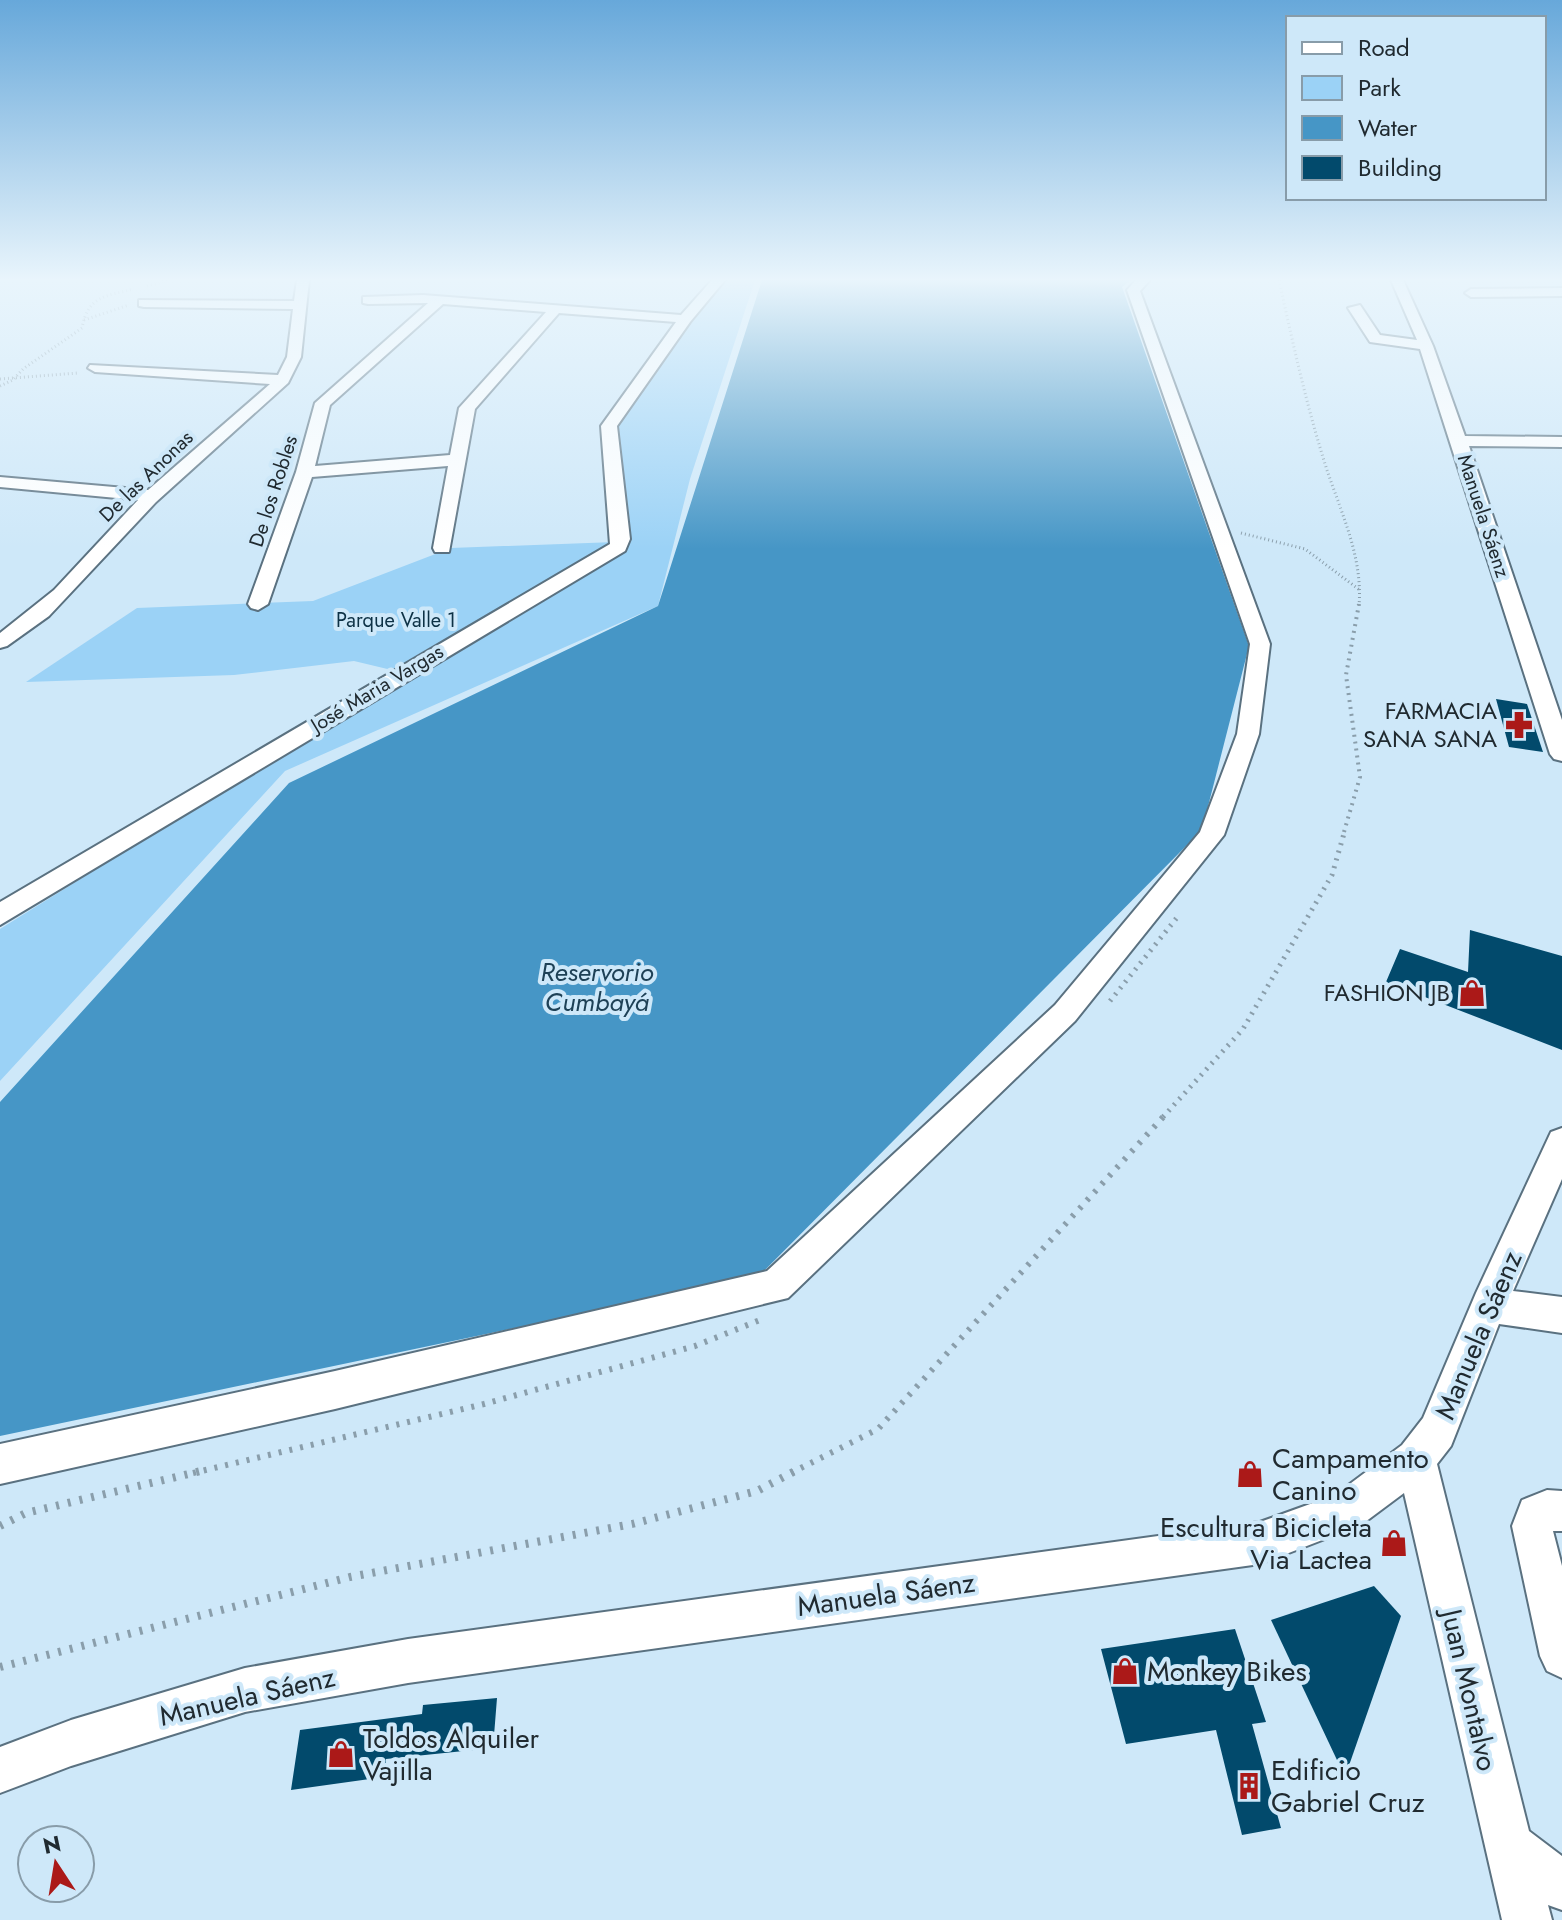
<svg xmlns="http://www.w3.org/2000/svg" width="1562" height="1920" viewBox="0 0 1562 1920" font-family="Jost,sans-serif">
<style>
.green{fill:#9bd2f6}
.water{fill:#4696c6}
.building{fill:#024a6c}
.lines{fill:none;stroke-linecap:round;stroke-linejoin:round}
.minor-casing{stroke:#5a7180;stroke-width:4}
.path-far4{stroke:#8a9eab;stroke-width:3;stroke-dasharray:1 3;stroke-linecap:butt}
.path-far3{stroke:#8a9eab;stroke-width:4;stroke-dasharray:2 5;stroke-linecap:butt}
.path-far2{stroke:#8a9eab;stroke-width:5;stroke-dasharray:2 6;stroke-linecap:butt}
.path-far1{stroke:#8a9eab;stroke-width:6;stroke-dasharray:3 8;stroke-linecap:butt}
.path{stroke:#8a9eab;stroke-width:8;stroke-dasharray:3 9;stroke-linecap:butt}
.minor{fill:#fff;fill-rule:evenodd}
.labels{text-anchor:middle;stroke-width:8;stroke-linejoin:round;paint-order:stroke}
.far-street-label{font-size:20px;fill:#202a30;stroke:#cee8f9}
.far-park-label{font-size:20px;fill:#0d3145;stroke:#cee8f9}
.poi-label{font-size:24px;fill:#202a30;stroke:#cee8f9;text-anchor:end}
.water-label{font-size:26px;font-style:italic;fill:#1e4156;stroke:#cee8f9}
.near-street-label{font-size:28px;fill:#202a30;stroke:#cee8f9}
.near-poi-label{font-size:28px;fill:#202a30;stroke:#cee8f9;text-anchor:start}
</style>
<rect width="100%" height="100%" fill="#cee8f9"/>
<g class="green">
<path d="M 755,280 L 690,479 L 658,606 L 285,771 L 0,1081 L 0,929 L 400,680 L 628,546 L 615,426 L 710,281 Z"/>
<path d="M 615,542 L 400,672 L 354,661 L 234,675 L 26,682 L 137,608 L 313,601 L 451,548 Z"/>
</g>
<path class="water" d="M 762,280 L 1131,280 L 1122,287 L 1249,646 L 1202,830 L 758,1277 L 0,1436 L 0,1102 L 289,783 L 658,606 Z"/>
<g class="building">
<path d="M 1496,699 L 1527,704 L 1543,752 L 1509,747 Z"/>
<path d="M 1470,930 L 1562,956 L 1562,1050 L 1386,982 L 1400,949 L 1468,972 Z"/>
<path d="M 1374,1586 L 1401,1616 L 1345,1777 L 1271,1620 Z"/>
<path d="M 1235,1629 L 1266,1722 L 1252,1724 L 1281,1828 L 1242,1835 L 1216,1730 L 1126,1744 L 1101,1649 Z"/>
<path d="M 497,1698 L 493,1748 L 386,1759 L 384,1777 L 291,1790 L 300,1730 L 422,1714 L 423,1705 Z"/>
</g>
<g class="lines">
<g class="minor-casing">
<g id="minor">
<path d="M 297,280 L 309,280 L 301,357 L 288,383 L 156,502 L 49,616 L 7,646 L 0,648 L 0,633 L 54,590 L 138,500 L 0,487 L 0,477 L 148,490 L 270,384 L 95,372 L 88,368 L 90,365 L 278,375 L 287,357 L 293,309 L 144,307 L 139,306 L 139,300 L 294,301 Z"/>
<path d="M 712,280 L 725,280 L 690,322 L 617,426 L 630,539 L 625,551 L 0,925 L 0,902 L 610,544 L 601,426 L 676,322 L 559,313 L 475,409 L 449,552 L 435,552 L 433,548 L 448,466 L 312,477 L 268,604 L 258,610 L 251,608 L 248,604 L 296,472 L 315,403 L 428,303 L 368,304 L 363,303 L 363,297 L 423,295 L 681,315 ZM 443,304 L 546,312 L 459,408 L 450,455 L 315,466 L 330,405 Z"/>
<path d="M 1136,280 L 1150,280 L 1140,291 L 1270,644 L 1259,734 L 1224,835 L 1075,1021 L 788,1298 L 335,1409 L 0,1484 L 0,1444 L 335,1371 L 767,1271 L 1055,1005 L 1200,832 L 1237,734 L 1250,644 L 1127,290 Z"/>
<path d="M 1391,280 L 1403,280 L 1433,346 L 1465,436 L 1562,437 L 1562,447 L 1469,446 L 1562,720 L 1562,761 L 1554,759 L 1550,754 L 1420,349 L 1370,342 L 1348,308 L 1360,305 L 1380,335 L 1417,340 Z"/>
<path d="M 1562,288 L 1562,296 L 1471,297 L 1465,293 L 1471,289 Z"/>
<path d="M 1562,1128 L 1562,1179 L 1513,1291 L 1562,1297 L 1562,1333 L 1499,1324 L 1451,1446 L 1437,1464 L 1529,1831 L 1562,1856 L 1562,1910 L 1548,1905 L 1552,1920 L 1502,1920 L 1404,1493 L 1361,1525 L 1260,1564 L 408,1683 L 245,1712 L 71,1766 L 0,1793 L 0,1747 L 71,1720 L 245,1668 L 408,1639 L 1260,1522 L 1335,1495 L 1402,1445 L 1423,1418 L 1476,1293 L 1551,1132 Z"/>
<path d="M 1547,1490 L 1562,1491 L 1562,1531 L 1553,1531 L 1562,1566 L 1562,1678 L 1547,1671 L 1540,1656 L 1512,1526 L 1522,1500 Z"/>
</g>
</g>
<g class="path-far4">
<path d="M 1279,280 C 1293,344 1307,408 1327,470 C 1342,515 1363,558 1359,606"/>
<path d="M 147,286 L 170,280"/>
<path d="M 84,320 L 129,305"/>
<path d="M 0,379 L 78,373"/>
<path d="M 0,386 L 13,380 L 23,369 L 82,328 C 88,296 105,296 134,289"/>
<path d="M 1241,533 L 1305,549 L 1361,591"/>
</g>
<path class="path-far3" d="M 1344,832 L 1360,777 L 1346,675 L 1359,604"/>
<g class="path-far2">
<path d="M 1110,1001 L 1179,915"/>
<path d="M 1163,1117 L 1243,1029 L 1332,875 L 1345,830"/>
</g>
<g class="path-far1">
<path d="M 193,1473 L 484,1404 L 695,1346 L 760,1320"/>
<path d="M 791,1473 L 878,1429 L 1165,1115"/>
</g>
<g class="path">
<path d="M 0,1526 L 26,1513 L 201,1471"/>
<path d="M 0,1667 L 350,1577 L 632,1524 L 757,1491 L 795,1471"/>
</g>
<use href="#minor" class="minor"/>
</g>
<linearGradient id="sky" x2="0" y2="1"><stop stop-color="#67a8da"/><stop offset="0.51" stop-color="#e9f5fc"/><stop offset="1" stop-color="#e9f5fc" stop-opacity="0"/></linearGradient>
<rect width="1562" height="549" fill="url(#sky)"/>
<defs>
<g id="pharmacy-bare" transform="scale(2.16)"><path d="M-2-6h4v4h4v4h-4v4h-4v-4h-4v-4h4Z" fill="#ab1918" stroke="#cee8f9" stroke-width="2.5" paint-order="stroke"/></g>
<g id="shop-bare" transform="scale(2.16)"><path d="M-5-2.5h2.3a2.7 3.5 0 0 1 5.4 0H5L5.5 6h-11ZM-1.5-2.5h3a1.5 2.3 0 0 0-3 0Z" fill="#ab1918" stroke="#cee8f9" stroke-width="2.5" paint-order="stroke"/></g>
<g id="building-bare" transform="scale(2.16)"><path d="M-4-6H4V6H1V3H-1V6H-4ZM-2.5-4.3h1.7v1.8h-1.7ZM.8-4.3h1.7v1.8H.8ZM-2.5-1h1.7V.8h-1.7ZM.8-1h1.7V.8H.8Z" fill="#ab1918" stroke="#cee8f9" stroke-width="2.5" paint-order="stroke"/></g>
</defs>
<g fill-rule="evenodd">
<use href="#pharmacy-bare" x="1519" y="725"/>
<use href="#shop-bare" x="1472" y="993"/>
<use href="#shop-bare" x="1250" y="1474"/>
<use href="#shop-bare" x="1394" y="1543"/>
<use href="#shop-bare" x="1125" y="1671"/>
<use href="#shop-bare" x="341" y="1754"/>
<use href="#building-bare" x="1249" y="1786"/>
</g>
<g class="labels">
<g class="far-street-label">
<text transform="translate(146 476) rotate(-44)" y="7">De las Anonas</text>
<text transform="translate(273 491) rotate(-72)" y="7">De los Robles</text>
<text transform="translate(1484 516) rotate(72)" y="7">Manuela Sáenz</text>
<text transform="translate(377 688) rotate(-31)" y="7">José Maria Vargas</text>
</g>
<g class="far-park-label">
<text x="396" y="627">Parque Valle 1</text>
</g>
<g class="poi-label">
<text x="1497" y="719">FARMACIA<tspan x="1497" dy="28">SANA SANA</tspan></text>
<text x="1450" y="1001">FASHION JB</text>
</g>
<g class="water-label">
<text x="597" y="981">Reservorio<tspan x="597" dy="30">Cumbayá</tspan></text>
</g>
<g class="near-street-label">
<text transform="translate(1478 1335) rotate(-67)" y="10">Manuela Sáenz</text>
<text transform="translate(886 1594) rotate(-8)" y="10">Manuela Sáenz</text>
<text transform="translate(1470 1690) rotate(77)" y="10">Juan Montalvo</text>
<text transform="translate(247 1696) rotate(-13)" y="10">Manuela Sáenz</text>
</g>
<g class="near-poi-label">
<text x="1272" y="1468">Campamento<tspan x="1272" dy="32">Canino</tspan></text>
<text x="1372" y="1537" text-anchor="end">Escultura Bicicleta<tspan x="1372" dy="32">Via Lactea</tspan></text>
<text x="1147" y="1681">Monkey Bikes</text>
<text x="363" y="1748">Toldos Alquiler<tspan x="363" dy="32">Vajilla</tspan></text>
<text x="1271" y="1780">Edificio<tspan x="1271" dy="32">Gabriel Cruz</tspan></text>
</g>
</g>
<rect x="1286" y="16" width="260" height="184" fill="#cee8f9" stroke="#889ca9" stroke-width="2"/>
<rect x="1302" y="42" width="40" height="12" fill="#ffffff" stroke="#889ca9" stroke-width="2"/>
<text x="1358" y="56" font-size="24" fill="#202a30">Road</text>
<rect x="1302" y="76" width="40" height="24" fill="#9bd2f6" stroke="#889ca9" stroke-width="2"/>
<text x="1358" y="96" font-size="24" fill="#202a30">Park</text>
<rect x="1302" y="116" width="40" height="24" fill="#4696c6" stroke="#889ca9" stroke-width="2"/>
<text x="1358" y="136" font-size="24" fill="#202a30">Water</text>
<rect x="1302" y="156" width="40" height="24" fill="#024a6c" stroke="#889ca9" stroke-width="2"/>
<text x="1358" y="176" font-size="24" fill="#202a30">Building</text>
<g transform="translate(56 1864) rotate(348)"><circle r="38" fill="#cee8f9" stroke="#889ca9" stroke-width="2"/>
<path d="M0-6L14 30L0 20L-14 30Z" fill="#ab1918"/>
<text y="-12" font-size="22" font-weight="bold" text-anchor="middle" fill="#202a30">N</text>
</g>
</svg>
